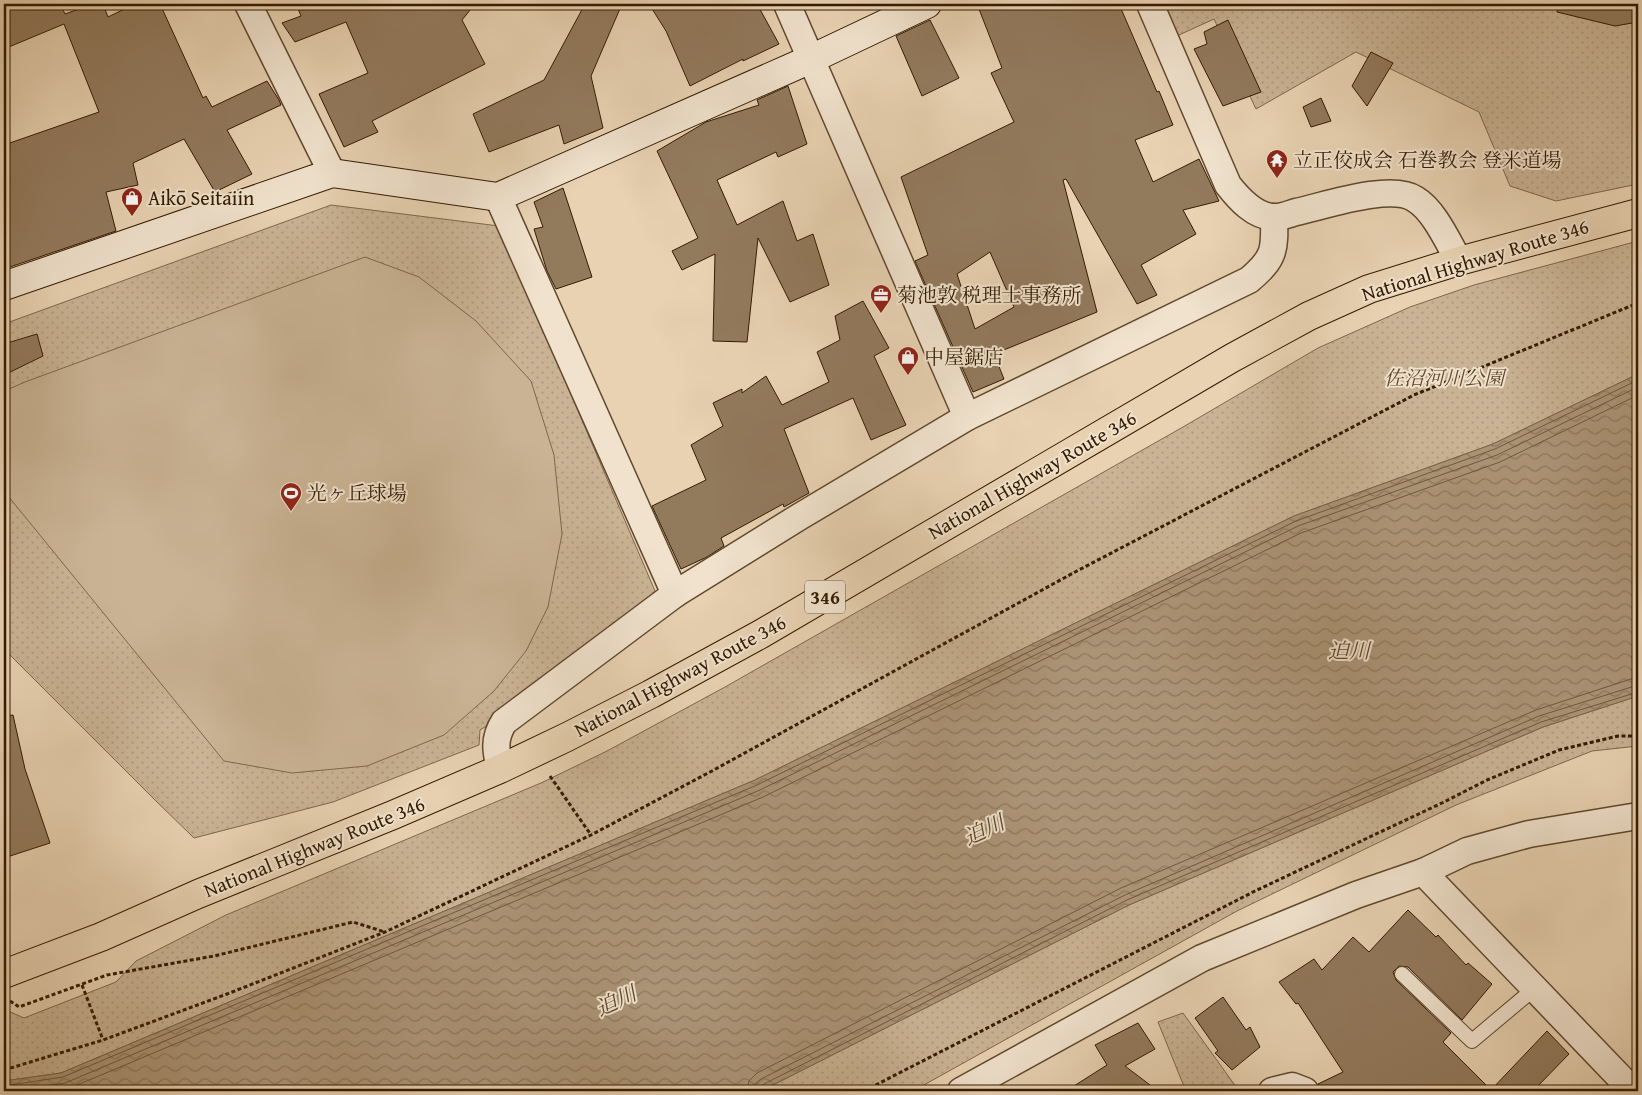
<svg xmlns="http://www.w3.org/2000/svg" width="1642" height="1095" viewBox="0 0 1642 1095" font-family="'Gentium Book Plus','Noto Serif JP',serif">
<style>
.grass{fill:url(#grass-dots);stroke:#7e674a}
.garden{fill:#c9b394;stroke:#7e674a}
.water{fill:url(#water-waves);stroke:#7b6447}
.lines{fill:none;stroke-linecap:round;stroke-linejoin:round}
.shore{stroke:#70583c;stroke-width:1}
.building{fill:#927a5d;stroke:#341b01;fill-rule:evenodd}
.lane-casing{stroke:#61492d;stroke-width:16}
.street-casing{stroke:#61492d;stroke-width:29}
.secondary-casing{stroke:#341b01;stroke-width:30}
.highway-casing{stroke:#341b01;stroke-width:30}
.path{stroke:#341b01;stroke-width:3;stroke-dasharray:4 2.5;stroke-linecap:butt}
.lane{stroke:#f0e2cd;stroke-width:14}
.street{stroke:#f0e2cd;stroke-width:26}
.secondary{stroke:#f0e2cd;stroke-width:28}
.highway{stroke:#e8d2b2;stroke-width:28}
.labels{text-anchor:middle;stroke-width:4;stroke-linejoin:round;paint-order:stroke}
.shield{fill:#f0e2cd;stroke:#6c573e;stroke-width:1}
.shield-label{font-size:19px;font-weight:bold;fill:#341b01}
.poi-label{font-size:20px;fill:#341b01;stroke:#f0e2cd;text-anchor:start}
.street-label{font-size:20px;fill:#341b01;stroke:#f0e2cd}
.park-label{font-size:20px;font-style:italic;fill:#61492d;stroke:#f0e2cd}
.water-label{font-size:21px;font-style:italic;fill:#5e452a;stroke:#f0e2cd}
</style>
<defs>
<pattern id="grass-dots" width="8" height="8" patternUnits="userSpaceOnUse" patternTransform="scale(1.25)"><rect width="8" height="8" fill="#c9b394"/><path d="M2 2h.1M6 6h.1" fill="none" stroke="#ad997e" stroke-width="1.8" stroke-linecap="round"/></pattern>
<pattern id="water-waves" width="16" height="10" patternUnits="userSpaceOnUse" patternTransform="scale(1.25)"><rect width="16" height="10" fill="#ab9476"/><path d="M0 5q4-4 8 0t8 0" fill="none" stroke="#8c785e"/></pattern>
</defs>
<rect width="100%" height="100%" fill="#e8d2b2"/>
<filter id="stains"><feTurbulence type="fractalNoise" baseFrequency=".004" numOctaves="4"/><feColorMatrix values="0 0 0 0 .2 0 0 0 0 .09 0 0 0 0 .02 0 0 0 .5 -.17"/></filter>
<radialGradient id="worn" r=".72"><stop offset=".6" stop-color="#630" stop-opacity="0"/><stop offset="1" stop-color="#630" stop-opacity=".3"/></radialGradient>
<g class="grass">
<path d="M 1151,4 L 1638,4 L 1638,184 L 1556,201 L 1510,186 L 1479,112 L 1356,52 L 1256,109 L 1214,19 L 1168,40 Z"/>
<path d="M 331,205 L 499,226 L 655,591 L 652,624 L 480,730 L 479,745 L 333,802 L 194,838 L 156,801 L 4,649 L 4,324 Z"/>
<path d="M 1638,241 L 1638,374 L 1493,444 L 1294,516 L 755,780 L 61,1073 L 4,1081 L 4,1012 L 6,1010 L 24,1018 L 116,982 L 136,961 L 226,915 L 541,783 L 607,751 L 725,687 L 1183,427 L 1318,348 L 1410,307 L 1474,285 Z"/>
<path d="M 1638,696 L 1638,746 L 1592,751 L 1456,805 L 1237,911 L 913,1091 L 761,1091 L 1129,905 L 1543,727 Z"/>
<path d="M 1183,1013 L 1239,1091 L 1189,1091 L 1183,1084 L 1158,1022 Z"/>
</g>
<path class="garden" d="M 365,257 L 419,277 L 476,321 L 531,381 L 554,455 L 562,534 L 548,607 L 526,651 L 494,691 L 444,735 L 367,766 L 292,773 L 224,761 L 4,491 L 4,405 L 9,389 L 25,382 Z"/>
<path class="water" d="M 1638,374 L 1638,696 L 1543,727 L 1129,905 L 761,1091 L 4,1091 L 4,1081 L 61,1073 L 755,780 L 1294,516 L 1493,444 Z"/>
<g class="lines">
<g class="shore">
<path d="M 4,1086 L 63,1077 L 757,785 L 1296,521 L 1495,449 L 1638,380"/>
<path d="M 13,1091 L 65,1083 L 760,790 L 1298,526 L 1497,455 L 1638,387"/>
<path d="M 63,1091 L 763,797 L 1301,533 L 1500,462 L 1638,395"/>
<path d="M 747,1091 L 749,1081 L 757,1073 L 1121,888 L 1536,710 L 1631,679 L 1638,678"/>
<path d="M 754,1091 L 755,1084 L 761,1079 L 1125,895 L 1539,716 L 1638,685"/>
<path d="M 760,1091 L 761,1087 L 764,1084 L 1127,900 L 1541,722 L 1638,692"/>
</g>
</g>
<g class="building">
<path d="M 4,4 L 60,4 L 65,14 L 93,4 L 103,4 L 108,17 L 135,4 L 160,4 L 203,98 L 206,96 L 212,107 L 267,81 L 279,100 L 281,105 L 227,130 L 252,174 L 215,192 L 184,139 L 133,163 L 138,185 L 106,192 L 116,231 L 4,269 L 4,145 L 99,112 L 64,24 L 4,49 Z"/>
<path d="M 296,4 L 475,4 L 462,20 L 485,64 L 372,121 L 378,132 L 344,147 L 319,94 L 368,73 L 346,22 L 295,42 L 282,23 L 301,16 Z"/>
<path d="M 585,4 L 622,4 L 591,76 L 603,128 L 564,144 L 559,125 L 489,152 L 473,114 L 544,80 Z"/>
<path d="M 649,4 L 757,4 L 779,44 L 743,61 L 743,59 L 690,86 L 666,31 Z"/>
<path d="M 977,4 L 1119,4 L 1157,92 L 1159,91 L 1173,125 L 1135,140 L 1153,182 L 1199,159 L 1219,201 L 1183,210 L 1196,234 L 1141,265 L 1157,295 L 1137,304 L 1066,179 L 1063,180 L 1097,312 L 994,354 L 1004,379 L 973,392 L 915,261 L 928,255 L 901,177 L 1014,122 L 991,73 L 1002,68 ZM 990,252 L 1014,307 L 975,329 L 957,274 Z"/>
<path d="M 1558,4 L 1638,4 L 1638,22 L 1615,26 L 1557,12 Z"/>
<path d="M 930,20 L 959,78 L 922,96 L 896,36 Z"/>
<path d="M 1228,20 L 1261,92 L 1223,106 L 1194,49 L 1207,44 L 1204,32 Z"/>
<path d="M 1371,52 L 1393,63 L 1367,106 L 1352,86 Z"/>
<path d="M 788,86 L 807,144 L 778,157 L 776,152 L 717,180 L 737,225 L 783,201 L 797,241 L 813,234 L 829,285 L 790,302 L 758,238 L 747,342 L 713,341 L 715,254 L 682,270 L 672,251 L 698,238 L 657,151 L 706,122 L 759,105 L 757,100 Z"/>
<path d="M 1321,98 L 1331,121 L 1311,127 L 1303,107 Z"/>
<path d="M 563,188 L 592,277 L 556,289 L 547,271 L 534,229 L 543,227 L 534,202 Z"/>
<path d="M 863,301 L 889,348 L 874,356 L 906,425 L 871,440 L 853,398 L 784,429 L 809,493 L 784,507 L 783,504 L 721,538 L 724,546 L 707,557 L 681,569 L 652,506 L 706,480 L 691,445 L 723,426 L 713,403 L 742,389 L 742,393 L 766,376 L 782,405 L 829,382 L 817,352 L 840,340 L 835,316 Z"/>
<path d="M 37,334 L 43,356 L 4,375 L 4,344 Z"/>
<path d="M 13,715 L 25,769 L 50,843 L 4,858 L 4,716 Z"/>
<path d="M 1408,910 L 1436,937 L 1438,935 L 1466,965 L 1468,963 L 1492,984 L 1462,1020 L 1408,967 L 1399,966 L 1393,972 L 1396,980 L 1451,1033 L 1443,1042 L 1491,1090 L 1547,1031 L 1569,1054 L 1533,1091 L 1320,1091 L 1318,1084 L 1343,1072 L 1298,1003 L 1296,1004 L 1279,982 L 1314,959 L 1322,970 L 1353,937 L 1369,952 Z"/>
<path d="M 1223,997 L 1246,1030 L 1250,1027 L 1260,1047 L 1232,1070 L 1215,1053 L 1218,1051 L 1195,1018 Z"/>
<path d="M 1138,1023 L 1155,1049 L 1125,1066 L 1158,1091 L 1066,1091 L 1107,1065 L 1095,1045 Z"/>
</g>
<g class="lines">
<g class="lane-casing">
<path id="lane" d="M 1402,974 L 1472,1041 L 1535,988"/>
</g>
<g class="street-casing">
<g id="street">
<path d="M 248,4 L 332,173"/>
<path d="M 787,4 L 967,417"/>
<path d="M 1150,4 L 1228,185 C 1239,199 1254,216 1273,217 C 1280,218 1289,214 1296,212 C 1324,206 1391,183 1415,199 C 1434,210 1448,242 1459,261"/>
<path d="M 498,197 L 675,594"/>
<path d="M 500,769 C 496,752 493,739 504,722 L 675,594 L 799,517 L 967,417 L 1249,280 C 1275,258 1275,250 1274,217"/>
<path d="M 1423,872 L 1467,851 L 1529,834 L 1638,816"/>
<path d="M 961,1091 L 1202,958 L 1356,895 L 1423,872 L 1633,1091"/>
<path d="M 1272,1091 L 1292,1086 L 1305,1091"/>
</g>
</g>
<g class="secondary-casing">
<path id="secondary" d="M 4,286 L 332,173 L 498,197 L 811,59 L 927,4"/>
</g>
<g class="highway-casing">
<path id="highway" d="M 4,974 L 101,937 L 198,894 L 393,815 L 500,769 L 567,737 L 651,694 L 761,634 L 1232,358 L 1309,316 L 1369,289 L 1459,261 L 1638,213"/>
</g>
<g class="path">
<path d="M 550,776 L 591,835"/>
<path d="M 82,985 L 103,1040"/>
<path d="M 10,1001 L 19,1007 L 107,975 L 214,956 L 353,922 L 385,932"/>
<path d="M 4,1070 L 103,1040 L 227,994 L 385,932 L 591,835 L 710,772 L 1075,572 L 1414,395 L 1638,303"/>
<path d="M 864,1091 L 1255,891 L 1444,802 L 1487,780 L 1559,750 L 1618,736 L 1638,736"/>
</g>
<use href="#lane" class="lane"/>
<use href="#street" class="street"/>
<use href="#secondary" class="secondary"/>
<use href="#highway" class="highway"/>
</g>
<defs>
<g id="temple-pin" transform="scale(1.125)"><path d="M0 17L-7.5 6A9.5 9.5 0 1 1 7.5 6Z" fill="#8f2418" stroke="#f0e2cd"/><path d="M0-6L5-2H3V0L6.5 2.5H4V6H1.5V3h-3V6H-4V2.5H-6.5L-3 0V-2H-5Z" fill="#fff"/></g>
<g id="shop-pin" transform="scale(1.125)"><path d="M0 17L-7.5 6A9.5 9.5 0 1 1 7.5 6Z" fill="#8f2418" stroke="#f0e2cd"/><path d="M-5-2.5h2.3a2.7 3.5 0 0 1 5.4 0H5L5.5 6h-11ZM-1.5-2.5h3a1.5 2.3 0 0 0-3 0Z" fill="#fff"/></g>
<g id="office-pin" transform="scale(1.125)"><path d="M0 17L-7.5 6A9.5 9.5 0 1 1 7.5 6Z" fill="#8f2418" stroke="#f0e2cd"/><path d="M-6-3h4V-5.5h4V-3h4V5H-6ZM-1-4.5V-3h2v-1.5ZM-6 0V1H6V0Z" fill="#fff"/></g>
<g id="stadium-pin" transform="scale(1.125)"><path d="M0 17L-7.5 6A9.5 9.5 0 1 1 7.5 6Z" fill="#8f2418" stroke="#f0e2cd"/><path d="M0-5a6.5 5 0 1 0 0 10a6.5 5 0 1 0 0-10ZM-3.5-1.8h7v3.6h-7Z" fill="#fff"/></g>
</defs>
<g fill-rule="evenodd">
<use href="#temple-pin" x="1277" y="160"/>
<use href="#shop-pin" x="132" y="198"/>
<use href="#office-pin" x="881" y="295"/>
<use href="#shop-pin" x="908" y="357"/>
<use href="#stadium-pin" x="291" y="493"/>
</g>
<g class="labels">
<rect class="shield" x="805" y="580.5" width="40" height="33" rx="4"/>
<g class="shield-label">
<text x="825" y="604">346</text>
</g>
<g class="poi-label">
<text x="1293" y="167">立正佼成会 石巻教会 登米道場</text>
<text x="148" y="205">Aikō Seitaiin</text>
<text x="897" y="302">菊池敦 税理士事務所</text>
<text x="924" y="364">中屋鋸店</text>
<text x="307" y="500">光ヶ丘球場</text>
</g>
<g class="street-label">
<text transform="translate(1475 260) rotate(-17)" y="7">National Highway Route 346</text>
<text transform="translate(1032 475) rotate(-30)" y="7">National Highway Route 346</text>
<text transform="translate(680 676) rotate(-28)" y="7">National Highway Route 346</text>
<text transform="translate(314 847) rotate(-22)" y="7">National Highway Route 346</text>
</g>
<g class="park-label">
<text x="1444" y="385">佐沼河川公園</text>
</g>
<g class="water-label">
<text x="1349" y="658">迫川</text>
<text transform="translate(984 830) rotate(-25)" y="7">迫川</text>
<text transform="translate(616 1001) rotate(-25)" y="7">迫川</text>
</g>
</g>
<rect width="1642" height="1095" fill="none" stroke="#e8d2b2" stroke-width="20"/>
<rect x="5" y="5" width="1632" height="1085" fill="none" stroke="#341b01" stroke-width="2.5"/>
<rect x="10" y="10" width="1622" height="1075" fill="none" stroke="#341b01"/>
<rect width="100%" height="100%" filter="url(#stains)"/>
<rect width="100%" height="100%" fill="url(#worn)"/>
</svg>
